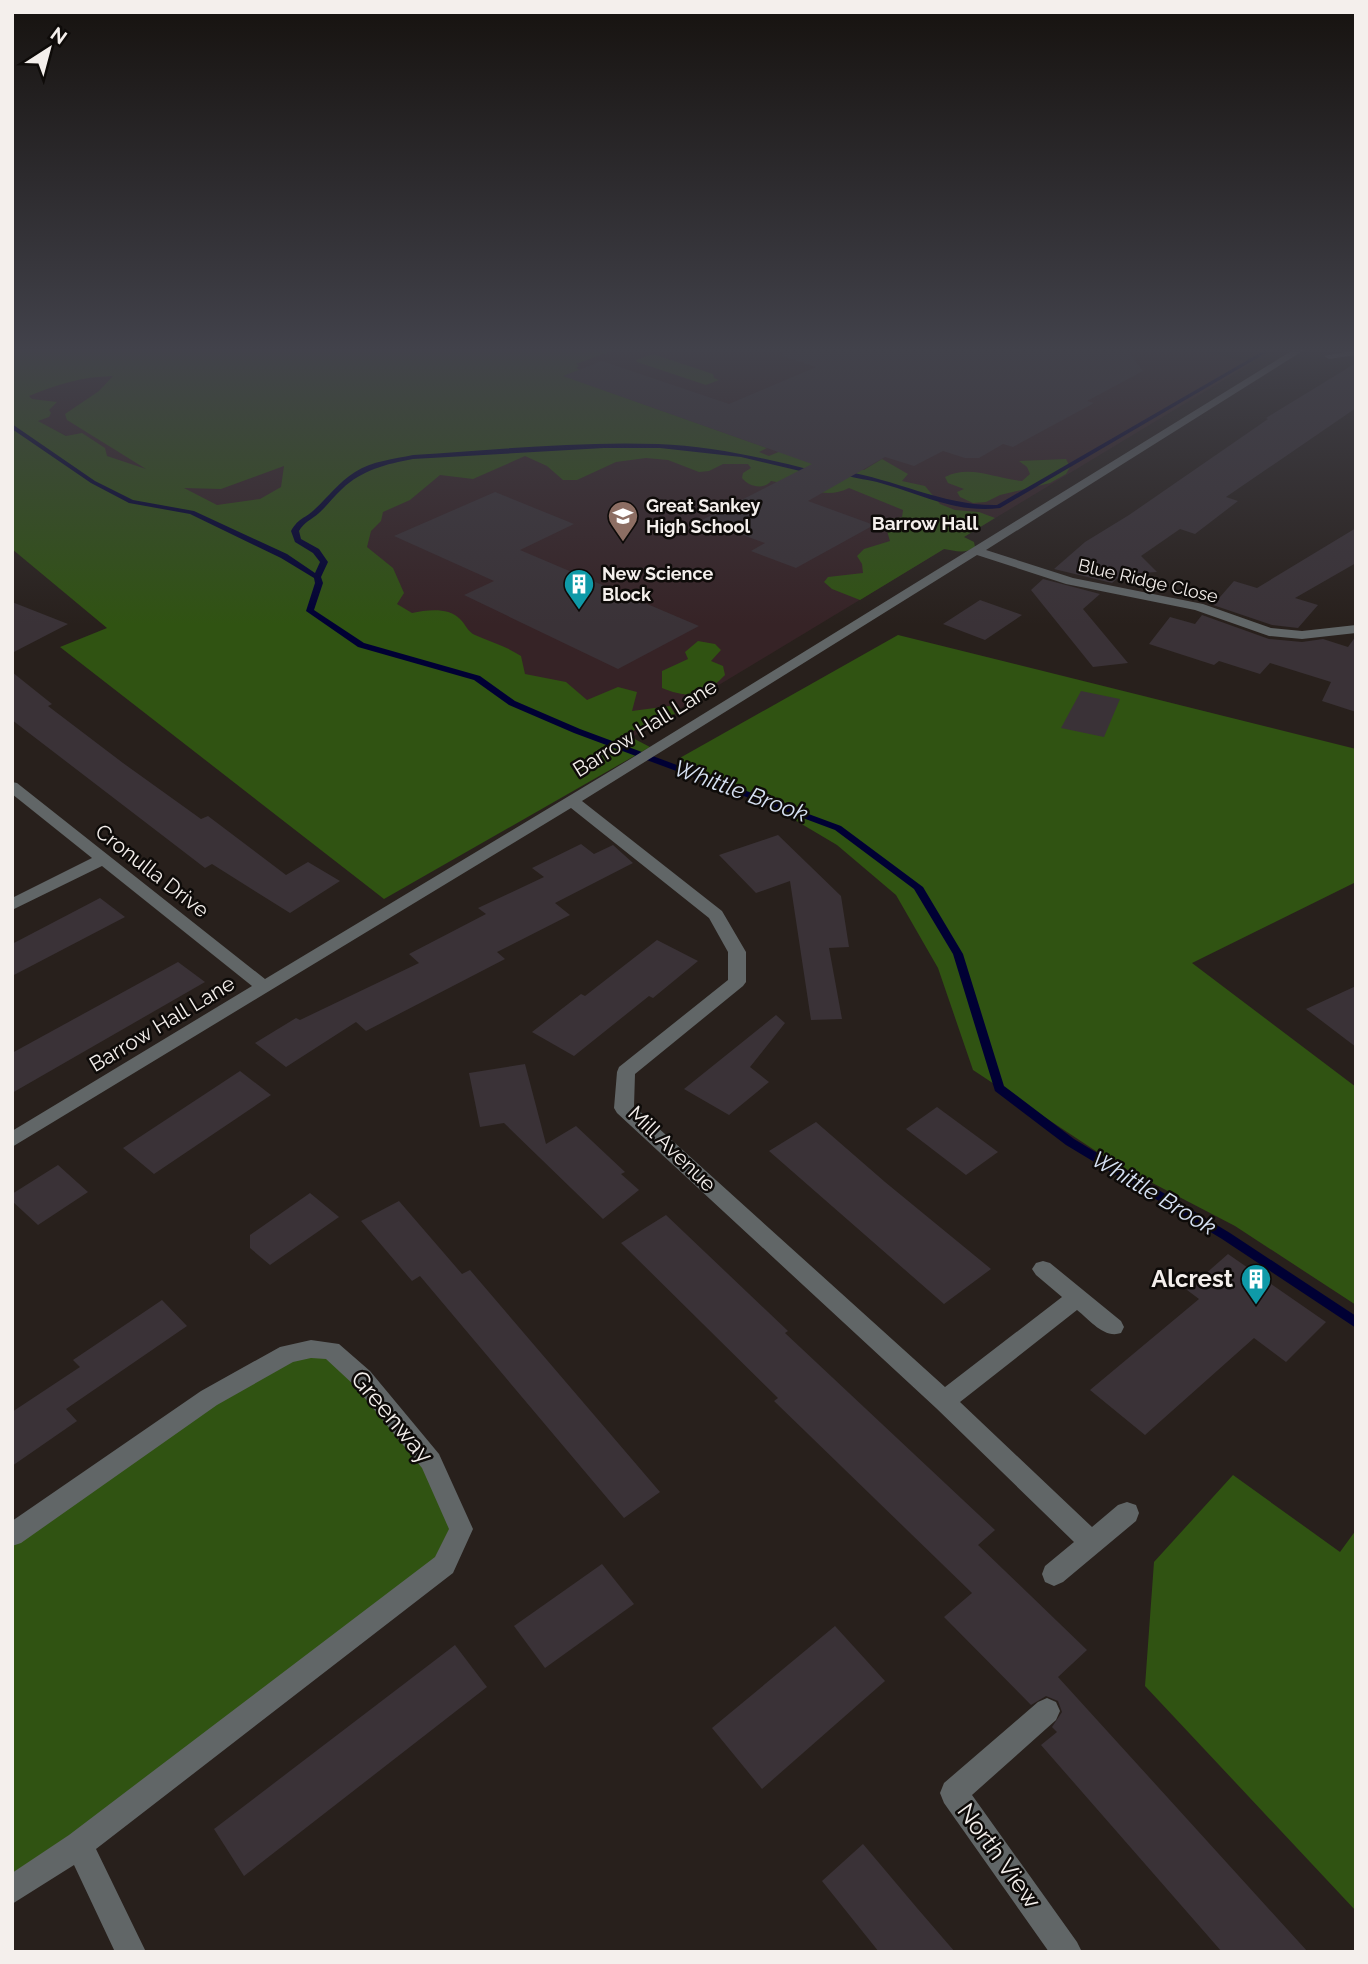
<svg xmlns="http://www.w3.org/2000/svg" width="1368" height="1964" viewBox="0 0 1368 1964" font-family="Raleway,sans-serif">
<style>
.education{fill:#362326}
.green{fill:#305312;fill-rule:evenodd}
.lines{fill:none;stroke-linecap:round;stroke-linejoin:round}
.stream{fill:#000034;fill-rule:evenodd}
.building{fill:#3a3237}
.minor{fill:#616667;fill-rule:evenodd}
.labels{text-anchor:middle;stroke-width:5;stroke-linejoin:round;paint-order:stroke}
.far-poi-label{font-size:18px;font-weight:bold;fill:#f4efec;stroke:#0e0b09;text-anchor:start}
.far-street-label{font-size:18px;fill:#f4efec;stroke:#0e0b09}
.far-neighbourhood-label{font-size:19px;font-weight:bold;fill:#f4efec;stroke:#0e0b09}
.street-label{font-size:21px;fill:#f4efec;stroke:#0e0b09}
.water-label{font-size:23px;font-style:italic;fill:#d6e1f3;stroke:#0e0b09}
.near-poi-label{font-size:24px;font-weight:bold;fill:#f4efec;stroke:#0e0b09;text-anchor:end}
.near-street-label{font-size:24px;fill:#f4efec;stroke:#0e0b09}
</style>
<rect width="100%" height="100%" fill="#28201c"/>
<path class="education" d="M 115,350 L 1197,350 L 1252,363 L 631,738 L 357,599 L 215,510 L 21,413 L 12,386 Z"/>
<g class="green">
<path d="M 12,350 L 614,350 L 576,364 L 579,366 L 576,368 L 580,370 L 564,376 L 767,448 L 759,452 L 769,456 L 788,448 L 864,470 L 882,459 L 908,474 L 902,481 L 925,486 L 940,504 L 955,510 L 979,512 L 995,518 L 964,537 L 974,542 L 975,547 C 966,554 955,551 944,549 L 860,600 L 832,589 L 824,582 L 828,577 L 863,573 L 862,564 L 857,556 L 864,549 L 890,541 L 887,531 L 876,528 L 877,522 L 902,517 L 903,510 L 849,488 C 825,501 797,485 771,481 C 764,490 749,487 742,478 L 743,473 L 751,468 L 748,464 L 723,464 L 709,471 L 699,472 L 668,460 L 646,458 L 616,462 L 577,480 L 563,480 L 547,466 L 525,456 L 473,479 L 440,475 L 410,500 L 383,512 L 381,521 L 371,531 L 367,547 L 393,568 L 404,593 L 397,604 L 412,613 C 427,610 448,607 460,619 C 466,625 468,632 475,635 C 491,642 506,646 521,656 L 525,674 L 566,682 L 587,700 L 618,687 L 637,692 L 632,711 L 670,706 L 675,714 L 625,734 L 650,747 L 384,899 L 60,647 L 107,628 L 12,549 ZM 113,376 L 99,391 L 65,414 L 67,420 L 146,469 L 107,456 L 105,448 L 82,433 L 66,436 L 38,421 L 49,417 L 51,413 L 49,410 L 57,402 L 32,399 L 29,396 C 58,384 81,377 113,376 ZM 284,466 L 281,487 L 260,499 L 217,505 L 184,488 L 221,489 Z"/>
<path d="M 653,354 L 713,374 L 714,378 L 719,380 L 706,385 L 637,362 L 636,360 Z"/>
<path d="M 1066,459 L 1070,467 L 1066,474 L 1050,483 L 1000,495 L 986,502 L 973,503 L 960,497 L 957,492 L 964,489 L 948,483 L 945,477 C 970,464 996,479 1022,481 L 1030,474 L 1027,467 L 1019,461 Z"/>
<path d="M 898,635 L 1356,749 L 1356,882 L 1192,963 L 1356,1087 L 1356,1305 L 1235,1226 L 1114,1163 L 973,1070 L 938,968 L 896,895 L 837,845 L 778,810 L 678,759 Z"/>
<path d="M 698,641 L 715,644 L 721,650 L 711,661 L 723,666 L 725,675 C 704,697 689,699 662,688 L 662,671 L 688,659 L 685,652 Z"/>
<path d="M 331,1350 L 431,1461 L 461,1529 L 444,1565 L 12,1887 L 12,1535 L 288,1354 Z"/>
<path d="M 1233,1475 L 1340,1552 L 1356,1530 L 1356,1911 L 1145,1686 L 1154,1562 Z"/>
</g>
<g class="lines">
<g class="stream">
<path d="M 1265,350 L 1271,350 L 1000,508 C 957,514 918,493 877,482 C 865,479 850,478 840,473 L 843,471 C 895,479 943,506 997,505 Z"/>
<path d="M 12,424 L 95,481 L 133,500 L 194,511 L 287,554 L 315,573 L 320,562 L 313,553 L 295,542 L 291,531 C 299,517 305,519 315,509 C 328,497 339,482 355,472 C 372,461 394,459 413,455 C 494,450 577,441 658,444 C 711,446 764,458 815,471 L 816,472 L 813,474 L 741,457 L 660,448 L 604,448 L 413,459 C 386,464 362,470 342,489 C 334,496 327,506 319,513 C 311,520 304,522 299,531 L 301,539 L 319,549 L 328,562 L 321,577 L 323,583 L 314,610 L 364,643 L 480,676 L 515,701 L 580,729 L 841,826 L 923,887 L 963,954 L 1004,1086 L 1074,1139 L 1230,1233 L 1356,1316 L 1356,1328 L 1222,1239 L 1066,1145 L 995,1091 L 953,954 L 914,889 L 835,830 L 574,733 L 509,705 L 474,680 L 358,647 L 306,611 L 315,583 L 314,578 L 281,558 L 190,514 L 129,503 L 91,483 L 12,429 Z"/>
</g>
</g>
<g class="building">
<path d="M 783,350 L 1127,350 L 1143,371 L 1087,401 L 1094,403 L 1013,447 L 1003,444 L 979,458 L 965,458 L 943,451 L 914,466 L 885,457 L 808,501 L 874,525 L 796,568 L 751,551 L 765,543 L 702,520 L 812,464 L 563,376 L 602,361 L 729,404 L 816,367 L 782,356 Z"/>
<path d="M 1356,363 L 1356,408 L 1226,497 L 1238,501 L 1195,534 L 1180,529 L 1141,556 L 1157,572 L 1123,574 L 1112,583 L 1054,569 L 1085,542 L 1129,515 L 1268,419 L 1266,418 Z"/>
<path d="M 495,492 L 574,524 L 520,550 L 699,626 L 618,669 L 464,595 L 494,581 L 394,536 Z"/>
<path d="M 1356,528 L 1356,563 L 1295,598 L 1318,605 L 1298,628 L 1272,625 L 1213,605 L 1234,581 L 1257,588 Z"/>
<path d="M 1043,579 L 1100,594 L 1083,609 L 1128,663 L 1093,667 L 1031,590 Z"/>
<path d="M 980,600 L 1022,615 L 985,640 L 943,624 Z"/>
<path d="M 12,602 L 68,624 L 12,653 Z"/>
<path d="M 1202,615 L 1269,639 L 1302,642 L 1323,639 L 1348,647 L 1356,636 L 1356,712 L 1322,701 L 1331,682 L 1270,663 L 1260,674 L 1219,661 L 1214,665 L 1149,644 L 1170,617 L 1195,624 Z"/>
<path d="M 12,672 L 52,704 L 48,706 L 123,763 L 201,819 L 208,816 L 286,875 L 308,862 L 340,881 L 290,913 L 212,864 L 205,868 L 12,720 Z"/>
<path d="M 1081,691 L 1120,699 L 1104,737 L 1061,728 Z"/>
<path d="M 778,835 L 841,896 L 849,947 L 829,948 L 842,1019 L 811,1020 L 790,881 L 756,893 L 719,855 Z"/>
<path d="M 581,844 L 594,854 L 613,845 L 633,863 L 555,903 L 570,915 L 497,952 L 505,959 L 366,1031 L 356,1022 L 286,1067 L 255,1043 L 296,1018 L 300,1020 L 419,963 L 409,954 L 486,914 L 478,908 L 544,877 L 532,868 Z"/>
<path d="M 100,898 L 125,917 L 12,976 L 12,944 Z"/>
<path d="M 657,940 L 698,961 L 653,998 L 649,996 L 574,1056 L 532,1032 L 581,994 L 585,996 Z"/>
<path d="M 178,962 L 205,982 L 12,1093 L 12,1053 Z"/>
<path d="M 1356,986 L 1356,1047 L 1306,1009 Z"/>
<path d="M 776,1015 L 785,1023 L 750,1067 L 769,1082 L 729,1115 L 684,1089 Z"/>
<path d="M 525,1064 L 546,1144 L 576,1126 L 625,1172 L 621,1174 L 639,1190 L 603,1219 L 504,1123 L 480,1127 L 469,1073 Z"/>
<path d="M 240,1071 L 271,1095 L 154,1174 L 123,1148 Z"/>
<path d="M 937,1107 L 998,1152 L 966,1175 L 906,1129 Z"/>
<path d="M 816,1122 L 885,1182 L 991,1269 L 944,1304 L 769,1151 Z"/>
<path d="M 58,1165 L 88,1192 L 38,1225 L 12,1201 L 12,1194 Z"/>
<path d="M 310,1193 L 339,1217 L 270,1265 L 250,1248 L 250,1235 Z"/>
<path d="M 399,1201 L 462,1274 L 470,1270 L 660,1492 L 624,1518 L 420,1276 L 412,1281 L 361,1221 Z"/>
<path d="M 666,1215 L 788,1331 L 785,1333 L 995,1530 L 978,1545 L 1087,1650 L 1058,1677 L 1308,1952 L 1222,1952 L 1041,1745 L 1057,1732 L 1052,1727 L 1062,1712 L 1058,1701 L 1046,1696 L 1031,1705 L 944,1617 L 972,1593 L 774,1401 L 778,1398 L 621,1243 Z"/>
<path d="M 1228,1254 L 1326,1322 L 1286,1362 L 1254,1338 L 1145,1435 L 1090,1390 L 1199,1299 L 1187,1290 Z"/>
<path d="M 162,1300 L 187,1326 L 66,1409 L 77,1421 L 12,1466 L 12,1412 L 80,1367 L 73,1360 Z"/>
<path d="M 602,1564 L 634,1604 L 545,1668 L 514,1626 Z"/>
<path d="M 835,1626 L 885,1681 L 762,1789 L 712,1728 Z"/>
<path d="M 455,1645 L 487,1687 L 244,1876 L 214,1829 Z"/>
<path d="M 863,1844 L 917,1908 L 955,1952 L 879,1952 L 822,1881 Z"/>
</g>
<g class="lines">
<g class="minor">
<path d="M 1293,350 L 1304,350 L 986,550 L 1073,578 L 1203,604 L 1271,628 L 1302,631 L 1356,625 L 1356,633 L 1302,639 L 1269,636 L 1195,610 L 1066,584 L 977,555 L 582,801 L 722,911 L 746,952 L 746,982 L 743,986 L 635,1074 L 634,1106 L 945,1387 L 1062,1297 L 1036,1275 L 1032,1269 L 1036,1263 L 1043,1261 L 1050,1263 L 1121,1321 L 1124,1327 L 1121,1333 C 1104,1339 1090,1320 1077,1310 L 960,1402 L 1092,1527 L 1118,1505 L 1127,1502 L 1136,1505 L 1139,1513 L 1136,1521 L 1063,1582 L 1054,1586 L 1045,1582 L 1042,1574 L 1045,1566 L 1074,1542 L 936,1408 L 617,1113 L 614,1108 L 617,1072 L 619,1067 L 728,980 L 728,952 L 709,918 L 571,808 L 12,1147 L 12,1131 L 252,986 L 102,866 L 12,910 L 12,898 L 92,858 L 12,794 L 12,782 L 17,783 L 265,979 L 627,761 Z"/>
<path d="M 1356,350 L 1356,355 L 1329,359 L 1324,356 Z"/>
<path d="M 311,1340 L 339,1344 L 370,1371 L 439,1454 L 473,1529 L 453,1573 L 96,1849 L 146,1952 L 115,1952 L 74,1865 L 12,1904 L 12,1873 L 69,1835 L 435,1557 L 449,1529 L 422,1468 L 354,1385 L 326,1359 L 311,1358 L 293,1362 L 217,1405 L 21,1543 L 12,1546 L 12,1521 L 201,1391 L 280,1347 Z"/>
<path d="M 1047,1698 L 1056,1702 L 1060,1711 L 1056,1720 L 972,1795 L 1077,1942 L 1082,1952 L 1049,1952 L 944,1803 L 940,1793 L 944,1783 L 1038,1702 Z"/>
</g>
</g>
<linearGradient id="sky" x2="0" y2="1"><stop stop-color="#16120f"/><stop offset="0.56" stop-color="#42424b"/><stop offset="1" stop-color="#42424b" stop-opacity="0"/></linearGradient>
<rect width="1368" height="625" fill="url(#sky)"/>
<defs>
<g id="school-pin" transform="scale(1.575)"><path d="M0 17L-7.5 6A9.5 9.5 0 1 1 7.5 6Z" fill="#8d6e63" stroke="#0e0b09"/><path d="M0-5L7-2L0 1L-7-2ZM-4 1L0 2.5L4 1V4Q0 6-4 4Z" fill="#fff"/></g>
<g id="building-pin" transform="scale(1.575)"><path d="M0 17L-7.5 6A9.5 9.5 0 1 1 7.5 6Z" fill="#0f9aa8" stroke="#0e0b09"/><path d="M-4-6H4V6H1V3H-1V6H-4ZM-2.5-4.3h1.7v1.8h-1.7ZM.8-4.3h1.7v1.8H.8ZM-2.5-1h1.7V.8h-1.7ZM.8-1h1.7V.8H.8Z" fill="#fff"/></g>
</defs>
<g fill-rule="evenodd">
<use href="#school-pin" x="623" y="516"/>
<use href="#building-pin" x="579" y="584"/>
<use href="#building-pin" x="1256" y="1279"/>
</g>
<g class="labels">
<g class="far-poi-label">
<text x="646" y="512">Great Sankey<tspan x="646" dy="21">High School</tspan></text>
<text x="602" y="580">New Science<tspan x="602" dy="21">Block</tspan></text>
</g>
<g class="far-street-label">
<text transform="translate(1148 581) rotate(13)" y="6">Blue Ridge Close</text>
</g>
<g class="far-neighbourhood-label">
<text x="925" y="530">Barrow Hall</text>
</g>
<g class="street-label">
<text transform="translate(645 728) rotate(-32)" y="7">Barrow Hall Lane</text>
<text transform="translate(152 871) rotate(38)" y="7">Cronulla Drive</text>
<text transform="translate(162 1024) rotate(-31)" y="7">Barrow Hall Lane</text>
<text transform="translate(672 1149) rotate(44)" y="7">Mill Avenue</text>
</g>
<g class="water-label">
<text transform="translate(741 791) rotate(20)" y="8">Whittle Brook</text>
<text transform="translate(1154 1193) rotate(31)" y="8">Whittle Brook</text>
</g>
<g class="near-poi-label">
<text x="1233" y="1287">Alcrest</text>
</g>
<g class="near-street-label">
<text transform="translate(392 1417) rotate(50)" y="8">Greenway</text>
<text transform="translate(999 1856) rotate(54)" y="8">North View</text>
</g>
</g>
<rect width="1368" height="1964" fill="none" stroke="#f4efec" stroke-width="28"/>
<g transform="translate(49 49) rotate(36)" stroke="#0e0b09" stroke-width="5" paint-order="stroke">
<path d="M0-5L12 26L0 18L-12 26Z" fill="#f4efec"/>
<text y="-10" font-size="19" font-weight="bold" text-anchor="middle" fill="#f4efec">N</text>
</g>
</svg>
